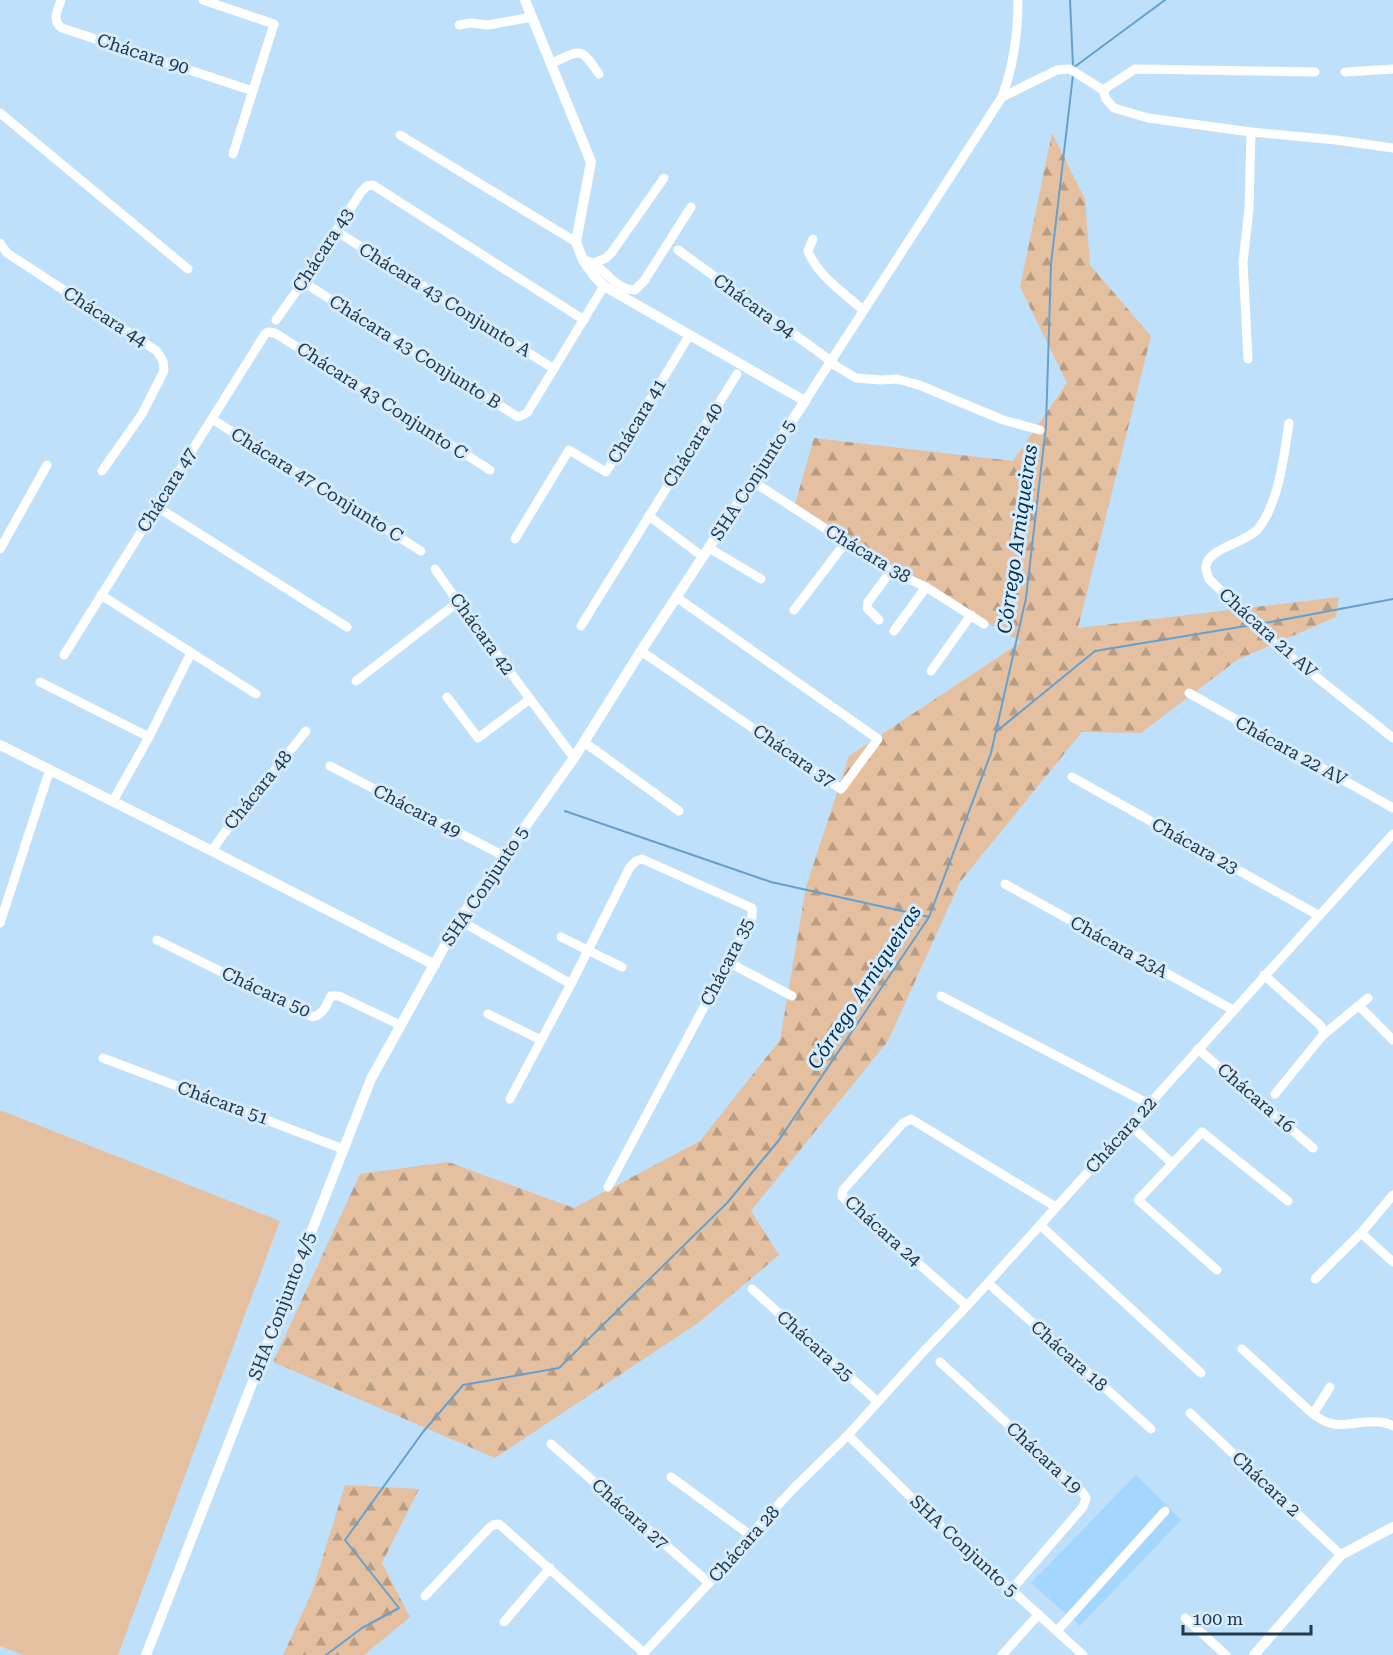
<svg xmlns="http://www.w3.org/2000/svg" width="1393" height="1655" viewBox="0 0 1393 1655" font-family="'Roboto Serif',serif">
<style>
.built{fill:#a4d6fe}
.green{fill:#e4c0a0}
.forest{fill:url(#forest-firs)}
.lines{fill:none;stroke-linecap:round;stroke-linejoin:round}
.stream{stroke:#65a0ce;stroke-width:2}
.minor{stroke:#fff;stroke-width:9}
.tertiary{stroke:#fff;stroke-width:10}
.labels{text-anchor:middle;stroke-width:6;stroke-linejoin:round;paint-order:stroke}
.street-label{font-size:18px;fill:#22394b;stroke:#d6ecfe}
.water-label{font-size:20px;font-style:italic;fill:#002e4d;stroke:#d6ecfe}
</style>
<defs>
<pattern id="forest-firs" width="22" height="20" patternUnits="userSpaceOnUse" patternTransform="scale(1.5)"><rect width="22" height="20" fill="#e4c0a0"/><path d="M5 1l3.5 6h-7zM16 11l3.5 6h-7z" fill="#b89d84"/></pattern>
</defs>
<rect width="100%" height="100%" fill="#bfe0fb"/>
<path class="built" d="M 1136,1475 L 1181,1520 L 1080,1626 L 1031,1583 Z"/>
<path class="green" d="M 0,1110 L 280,1221 L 118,1655 L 23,1655 L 0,1646 Z"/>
<g class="forest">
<path d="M 1052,133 L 1085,199 L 1090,265 L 1151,336 L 1078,628 L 1339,597 L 1336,617 L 1237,660 L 1141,733 L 1082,732 L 960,882 L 888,1041 L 751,1211 L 779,1255 L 698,1323 L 495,1458 L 273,1362 L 360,1174 L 448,1162 L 574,1208 L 700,1141 L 780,1040 L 806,887 L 849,756 L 1021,642 L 793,511 L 814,438 L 1013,461 L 1067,383 L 1020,287 Z"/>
<path d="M 345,1485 L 419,1489 L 382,1563 L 410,1617 L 364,1655 L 283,1655 L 312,1592 Z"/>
</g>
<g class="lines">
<g class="stream">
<path d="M 1070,0 L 1073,66"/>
<path d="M 1073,68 L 1165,0"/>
<path d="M 1260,624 L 1393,599"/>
<path d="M 997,731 L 1095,651 L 1252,625"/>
<path d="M 565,811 L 771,882 L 929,917"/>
<path d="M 326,1655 L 362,1628 L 399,1608 L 345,1540 L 423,1432 L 463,1385 L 559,1368 L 727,1203 L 779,1140 L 929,917 L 991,753 L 1026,598 L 1046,426 L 1051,264 L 1073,75"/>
</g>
<g class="minor">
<path d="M 61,0 C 58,10 51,20 62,28 L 253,91"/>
<path d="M 203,0 L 274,24 L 233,154"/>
<path d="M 459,25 L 471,23 L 488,25 L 532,17"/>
<path d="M 552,63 C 581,50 580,46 599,74"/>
<path d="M 1345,72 L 1393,69"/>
<path d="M 1103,90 L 1135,69 L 1315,72"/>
<path d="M 1002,97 L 1057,70 L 1070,69 L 1103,90 L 1106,99 L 1114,108 L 1148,118 L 1251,132 L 1336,140 L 1393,148"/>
<path d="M 0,113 L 188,269"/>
<path d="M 400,135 L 576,242"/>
<path d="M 336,231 L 554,369"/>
<path d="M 813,239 L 808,251 C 817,275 844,293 863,310"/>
<path d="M 0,243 L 7,253 L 157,351 L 163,361 L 164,371 L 142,414 L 102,471"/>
<path d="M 678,250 L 831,361 L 836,366 L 856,378 L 881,380 L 897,379 L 919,385 L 1003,420 L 1040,430"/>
<path d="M 583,260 C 602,262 613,290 635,290 L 644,281 L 691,207"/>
<path d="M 594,263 L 606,258 L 612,252 L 664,178"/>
<path d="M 303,282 L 518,417 L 527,413 L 604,286"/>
<path d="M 276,320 L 303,282 L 361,192 L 367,186 L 373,185 L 584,320"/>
<path d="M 1248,359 L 1243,262 L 1249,209 L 1251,132"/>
<path d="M 805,401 L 1002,97 C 1013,67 1018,32 1018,0"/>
<path d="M 212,419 L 421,551"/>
<path d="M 1289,423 C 1284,456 1279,503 1258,529 C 1246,543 1208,548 1206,566 C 1205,570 1208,575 1209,579 L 1275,644 L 1393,738"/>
<path d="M 752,481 L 891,571 L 926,587 L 984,624"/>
<path d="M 157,507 L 347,627"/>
<path d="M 649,516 L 703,557"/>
<path d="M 515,539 L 569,450 L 606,472 L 689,336"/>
<path d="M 709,548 L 761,579"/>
<path d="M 0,549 L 47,465"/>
<path d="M 435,569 L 458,602 L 574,758"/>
<path d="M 101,595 L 256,694"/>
<path d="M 794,610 L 846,542"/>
<path d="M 879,620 L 867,608 L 868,602 L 891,571"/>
<path d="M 581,626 L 737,374"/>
<path d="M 894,631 L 926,587"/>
<path d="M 641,651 L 841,789 L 878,739 L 676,597"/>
<path d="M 64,655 L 265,334 L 268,332 L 275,333 L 490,470"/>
<path d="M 931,671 L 971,615"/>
<path d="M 356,681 L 458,602"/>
<path d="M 40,682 L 149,737"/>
<path d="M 1189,693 L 1393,808"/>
<path d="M 447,697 L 478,738 L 530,699"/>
<path d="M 584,742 L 679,811"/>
<path d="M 330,766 L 504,856"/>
<path d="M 1072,777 L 1318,915"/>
<path d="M 113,801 L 149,737 L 191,653"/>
<path d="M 212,851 L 222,836 L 306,731"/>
<path d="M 1005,884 L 1233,1010"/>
<path d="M 459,920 L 571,984 L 630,867 L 636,861 L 642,859 L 752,908 L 752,917 L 608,1187"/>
<path d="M 0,923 L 47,778 L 51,771"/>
<path d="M 561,937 L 622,967"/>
<path d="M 157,940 L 313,1017 C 324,1014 326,1005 331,996 L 339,996 L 400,1025"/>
<path d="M 728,962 L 792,996"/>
<path d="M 1264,975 L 1320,1025 L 1324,1032 L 1323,1035 L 1275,1094"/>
<path d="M 941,996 L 1149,1104"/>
<path d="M 1359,1006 L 1393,1040"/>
<path d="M 488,1014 L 541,1040"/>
<path d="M 1323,1035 L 1368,998"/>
<path d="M 1198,1049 L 1313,1148"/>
<path d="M 103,1058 L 343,1149"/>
<path d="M 510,1099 L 571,984"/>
<path d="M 1130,1125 L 1172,1163"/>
<path d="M 1040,1225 L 1201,1373"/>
<path d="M 1361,1233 L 1393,1195"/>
<path d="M 1217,1270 L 1138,1200 L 1202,1132 L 1288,1201"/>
<path d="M 1315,1279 L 1361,1233 L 1393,1262"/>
<path d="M 988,1283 L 1151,1429"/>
<path d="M 752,1289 L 878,1402"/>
<path d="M 967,1306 L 849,1203 L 842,1196 L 843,1190 L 903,1123 L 911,1119 L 1056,1207"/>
<path d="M 1242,1349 L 1313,1414"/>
<path d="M 940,1362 L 1083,1493 L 1086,1498 L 1083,1507 L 1012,1589"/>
<path d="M 1330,1387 L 1313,1414 C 1339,1434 1352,1419 1379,1422 C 1383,1422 1389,1424 1393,1426"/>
<path d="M 1190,1413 L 1341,1555"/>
<path d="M 848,1435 L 931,1517 L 1083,1655"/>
<path d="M 551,1444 L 709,1583"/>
<path d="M 671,1477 L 750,1535"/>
<path d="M 425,1596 L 489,1528 L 493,1525 L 499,1524 L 644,1653"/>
<path d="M 1185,1618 L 1226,1655"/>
<path d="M 504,1622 L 550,1568"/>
<path d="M 1057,1631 L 1165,1511"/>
<path d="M 642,1655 L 709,1583 L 750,1535 L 793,1489 L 848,1435 L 923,1352 L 967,1306 L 1393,834"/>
<path d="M 1002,1655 L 1039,1614"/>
</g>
<g class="tertiary">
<path d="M 0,745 L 212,851 L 435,965"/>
<path d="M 146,1655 L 371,1079 L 459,920 L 574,758 L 641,651 L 805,401 L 604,286 L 595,277 L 583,260 L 576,242 L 591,162 L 525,0"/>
<path d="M 1254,1655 L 1341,1555 L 1393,1527"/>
</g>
</g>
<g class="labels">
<g class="street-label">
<text transform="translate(143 54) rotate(18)" y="6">Chácara 90</text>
<text transform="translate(323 250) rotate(-57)" y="6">Chácara 43</text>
<text transform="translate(445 300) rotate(32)" y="6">Chácara 43 Conjunto A</text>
<text transform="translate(754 306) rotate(36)" y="6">Chácara 94</text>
<text transform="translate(105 317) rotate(33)" y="6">Chácara 44</text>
<text transform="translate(415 352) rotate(32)" y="6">Chácara 43 Conjunto B</text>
<text transform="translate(382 401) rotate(33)" y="6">Chácara 43 Conjunto C</text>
<text transform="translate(637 421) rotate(-59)" y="6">Chácara 41</text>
<text transform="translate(693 445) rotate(-58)" y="6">Chácara 40</text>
<text transform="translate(753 480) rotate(-57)" y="6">SHA Conjunto 5</text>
<text transform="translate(317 485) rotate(32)" y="6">Chácara 47 Conjunto C</text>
<text transform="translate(167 490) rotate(-58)" y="6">Chácara 47</text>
<text transform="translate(868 554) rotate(31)" y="6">Chácara 38</text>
<text transform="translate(1268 633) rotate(42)" y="6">Chácara 21 AV</text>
<text transform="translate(482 634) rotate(54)" y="6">Chácara 42</text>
<text transform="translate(1291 751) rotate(29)" y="6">Chácara 22 AV</text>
<text transform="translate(794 756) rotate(35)" y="6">Chácara 37</text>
<text transform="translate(258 790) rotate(-51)" y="6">Chácara 48</text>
<text transform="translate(417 811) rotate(27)" y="6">Chácara 49</text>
<text transform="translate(1195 846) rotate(29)" y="6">Chácara 23</text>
<text transform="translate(485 886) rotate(-56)" y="6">SHA Conjunto 5</text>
<text transform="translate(1119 947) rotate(29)" y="6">Chácara 23A</text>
<text transform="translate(727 962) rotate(-63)" y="6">Chácara 35</text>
<text transform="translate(266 992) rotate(25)" y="6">Chácara 50</text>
<text transform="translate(1256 1098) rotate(41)" y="6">Chácara 16</text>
<text transform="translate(223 1103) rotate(20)" y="6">Chácara 51</text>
<text transform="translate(1121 1135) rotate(-48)" y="6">Chácara 22</text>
<text transform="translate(883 1231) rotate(42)" y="6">Chácara 24</text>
<text transform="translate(282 1306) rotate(-69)" y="6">SHA Conjunto 4/5</text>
<text transform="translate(815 1346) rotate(42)" y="6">Chácara 25</text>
<text transform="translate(1069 1356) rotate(42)" y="6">Chácara 18</text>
<text transform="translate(1044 1458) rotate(43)" y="6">Chácara 19</text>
<text transform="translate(1266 1484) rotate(43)" y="6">Chácara 2</text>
<text transform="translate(630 1514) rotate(42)" y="6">Chácara 27</text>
<text transform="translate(744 1544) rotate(-48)" y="6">Chácara 28</text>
<text transform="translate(964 1546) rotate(43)" y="6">SHA Conjunto 5</text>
</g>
<g class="water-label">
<text transform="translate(1017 539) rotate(-82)" y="7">Córrego Arniqueiras</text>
<text transform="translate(864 987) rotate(-57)" y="7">Córrego Arniqueiras</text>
</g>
</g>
<path d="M1183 1625v9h128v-9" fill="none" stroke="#22394b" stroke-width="3"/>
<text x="1192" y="1625" font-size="18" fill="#22394b" stroke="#d6ecfe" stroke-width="4.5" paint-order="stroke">100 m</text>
</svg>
